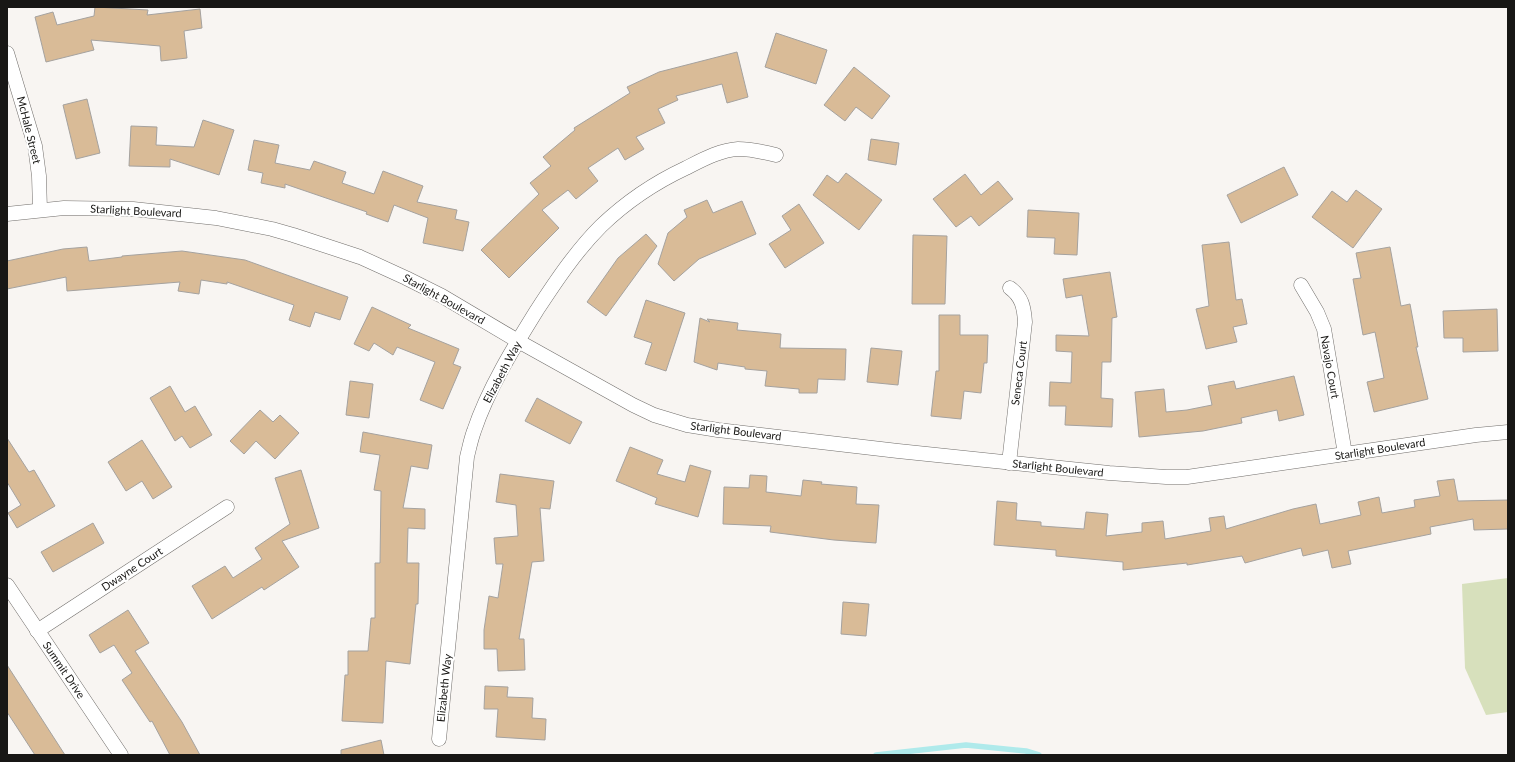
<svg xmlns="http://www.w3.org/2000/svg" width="1515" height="762" viewBox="0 0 1515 762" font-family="Lato,sans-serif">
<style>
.green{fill:#d7e0bc}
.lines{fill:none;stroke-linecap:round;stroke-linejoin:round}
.stream{stroke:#afeaeb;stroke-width:5.5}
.building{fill:#d9bb97;stroke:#a5a29f}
.minor-casing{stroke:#716e6b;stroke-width:15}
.minor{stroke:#fff;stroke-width:14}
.labels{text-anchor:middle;stroke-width:4;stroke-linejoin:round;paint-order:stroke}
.street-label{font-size:11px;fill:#181715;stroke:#fff}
</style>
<rect width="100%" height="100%" fill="#f8f5f2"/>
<path class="green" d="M 1508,578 L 1508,712 L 1486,715 L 1465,668 L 1462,584 Z"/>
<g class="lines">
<path class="stream" d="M 876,755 L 966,745 L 1026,751 L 1039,755"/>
</g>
<g class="building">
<path d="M 95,7 L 148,10 L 147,15 L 200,9 L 202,28 L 184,31 L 187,58 L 161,61 L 160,46 L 91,40 L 94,50 L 46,62 L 35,17 L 53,12 L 57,25 L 94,16 Z"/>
<path d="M 776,33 L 827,50 L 816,84 L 765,67 Z"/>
<path d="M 737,52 L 748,97 L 727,103 L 722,84 L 676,96 L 678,100 L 658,109 L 665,123 L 636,137 L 644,149 L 625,160 L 618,148 L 588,168 L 598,181 L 576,199 L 568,190 L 542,210 L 559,228 L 509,278 L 481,250 L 539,194 L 530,183 L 551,166 L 543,157 L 575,130 L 574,128 L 630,93 L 627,87 L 659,72 Z"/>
<path d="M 854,67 L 890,96 L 872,119 L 856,107 L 845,121 L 824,105 Z"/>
<path d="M 87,99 L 100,153 L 76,159 L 63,105 Z"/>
<path d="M 203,120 L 234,130 L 219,175 L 170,159 L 170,167 L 129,166 L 131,126 L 157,127 L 156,145 L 194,147 Z"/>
<path d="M 871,139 L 899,143 L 896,165 L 868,160 Z"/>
<path d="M 254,140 L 279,145 L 275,163 L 310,170 L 314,161 L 346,172 L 342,183 L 374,194 L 383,171 L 423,186 L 417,202 L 457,210 L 455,219 L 469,222 L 463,251 L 423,243 L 428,218 L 394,205 L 388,222 L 366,214 L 367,212 L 285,184 L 285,188 L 261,183 L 263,173 L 248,170 Z"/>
<path d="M 1284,167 L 1298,195 L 1241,223 L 1227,195 Z"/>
<path d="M 846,173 L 882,200 L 859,230 L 813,195 L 827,175 L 838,183 Z"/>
<path d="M 965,174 L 981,195 L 998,181 L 1013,199 L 979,226 L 971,216 L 956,227 L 933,199 Z"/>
<path d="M 1356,190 L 1382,209 L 1353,248 L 1312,217 L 1332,191 L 1347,202 Z"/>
<path d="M 707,200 L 713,213 L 742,201 L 756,234 L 699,259 L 674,281 L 658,264 L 668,233 L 687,217 L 684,210 Z"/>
<path d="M 799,204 L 824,243 L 785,268 L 769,244 L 791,230 L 782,216 Z"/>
<path d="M 1028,210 L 1079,213 L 1077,255 L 1054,254 L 1055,238 L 1027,237 Z"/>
<path d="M 646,234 L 657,246 L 606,316 L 587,302 L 618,258 Z"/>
<path d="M 913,235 L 947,236 L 945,304 L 912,304 Z"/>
<path d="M 1229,242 L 1236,300 L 1242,299 L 1247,324 L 1233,327 L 1237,342 L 1206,349 L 1196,309 L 1209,306 L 1202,245 Z"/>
<path d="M 87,247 L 89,261 L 122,257 L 122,256 L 182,251 L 245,260 L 348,297 L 340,320 L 315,312 L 310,327 L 289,320 L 294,305 L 227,282 L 227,284 L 201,280 L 199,294 L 178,291 L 180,282 L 67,291 L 66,277 L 7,289 L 7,261 L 63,249 Z"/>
<path d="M 1390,247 L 1401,306 L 1410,304 L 1418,347 L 1416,347 L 1428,399 L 1374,412 L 1367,382 L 1384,378 L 1375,332 L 1363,335 L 1353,279 L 1361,278 L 1356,253 Z"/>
<path d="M 1110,272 L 1117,317 L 1112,318 L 1111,362 L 1102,362 L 1101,398 L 1113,399 L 1112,427 L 1065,425 L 1066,406 L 1049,406 L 1050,382 L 1071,383 L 1072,352 L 1056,351 L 1056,335 L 1089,336 L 1082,295 L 1066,298 L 1063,279 Z"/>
<path d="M 646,300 L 685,313 L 666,371 L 645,364 L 652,343 L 634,337 Z"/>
<path d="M 372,307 L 411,325 L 408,328 L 459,349 L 453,364 L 461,367 L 443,409 L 420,400 L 435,362 L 397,347 L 393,355 L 374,343 L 369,351 L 354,344 Z"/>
<path d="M 1497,309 L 1498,351 L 1463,352 L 1463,338 L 1444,338 L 1443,311 Z"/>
<path d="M 939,315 L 960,315 L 960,335 L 988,335 L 987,363 L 984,363 L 981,393 L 964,391 L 961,419 L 931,416 L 936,371 L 939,371 Z"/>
<path d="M 700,318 L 710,322 L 707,319 L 738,323 L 737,330 L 781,334 L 780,348 L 846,349 L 845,380 L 818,379 L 817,393 L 799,393 L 799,389 L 765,386 L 767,371 L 745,369 L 745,367 L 718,363 L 717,370 L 694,362 Z"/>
<path d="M 871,348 L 902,351 L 898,385 L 867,382 Z"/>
<path d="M 1294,376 L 1304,415 L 1279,421 L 1277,410 L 1241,418 L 1242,423 L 1203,431 L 1139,437 L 1135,392 L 1164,389 L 1166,412 L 1187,410 L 1212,405 L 1208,386 L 1234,381 L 1236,389 Z"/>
<path d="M 350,381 L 373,384 L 369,418 L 346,415 Z"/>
<path d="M 170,386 L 185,412 L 195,406 L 212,435 L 190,448 L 182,436 L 175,441 L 150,398 Z"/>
<path d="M 537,398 L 582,422 L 570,444 L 525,421 Z"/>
<path d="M 260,410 L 273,422 L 280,415 L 299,433 L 275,459 L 256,441 L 244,454 L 230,441 Z"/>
<path d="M 363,432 L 432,445 L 428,469 L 411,466 L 403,508 L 425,509 L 425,529 L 408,528 L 407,563 L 419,563 L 418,604 L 416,604 L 410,664 L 386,661 L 383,723 L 342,721 L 345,675 L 348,675 L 348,651 L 368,651 L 371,618 L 375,618 L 375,563 L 380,563 L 381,491 L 374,490 L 380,455 L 360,452 Z"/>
<path d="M 7,438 L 29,472 L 34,470 L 55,506 L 17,528 L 8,513 L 21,505 L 7,482 Z"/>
<path d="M 142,440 L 172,487 L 153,499 L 142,481 L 126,491 L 108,462 Z"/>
<path d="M 630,447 L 663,460 L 657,474 L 685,482 L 690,465 L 711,471 L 698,517 L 655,504 L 657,498 L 616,481 Z"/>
<path d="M 301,470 L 319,528 L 282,541 L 299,567 L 264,590 L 262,587 L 212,619 L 192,586 L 225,566 L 233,578 L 262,559 L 255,548 L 290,524 L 275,478 Z"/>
<path d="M 500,474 L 554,481 L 550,509 L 540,508 L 544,561 L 532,562 L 519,639 L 524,639 L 525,670 L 498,671 L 497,649 L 484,649 L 484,630 L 489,596 L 498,598 L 503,564 L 496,564 L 494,538 L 518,536 L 516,505 L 496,502 Z"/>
<path d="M 750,475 L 767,476 L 766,492 L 801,496 L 803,480 L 822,482 L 821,484 L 857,487 L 856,504 L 879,505 L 876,543 L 834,540 L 770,532 L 771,526 L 723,524 L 724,487 L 749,488 Z"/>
<path d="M 1454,479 L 1458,501 L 1508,500 L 1508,529 L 1474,530 L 1473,519 L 1430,527 L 1431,534 L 1348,551 L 1351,564 L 1332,568 L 1328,550 L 1303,556 L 1301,548 L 1245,563 L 1242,556 L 1187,565 L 1187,563 L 1123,570 L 1123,562 L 1056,556 L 1056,550 L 994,545 L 997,501 L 1017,503 L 1016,520 L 1041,522 L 1041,526 L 1084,529 L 1086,512 L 1108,514 L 1106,536 L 1142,532 L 1142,523 L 1163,521 L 1165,539 L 1211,531 L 1209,518 L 1224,516 L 1226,529 L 1293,509 L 1316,504 L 1320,524 L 1361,515 L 1358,502 L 1379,497 L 1382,513 L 1415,507 L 1414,500 L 1440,496 L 1437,481 Z"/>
<path d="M 93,523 L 104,543 L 53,572 L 41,552 Z"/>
<path d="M 843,602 L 869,604 L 866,636 L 841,634 Z"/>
<path d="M 128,610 L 149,643 L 135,651 L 182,722 L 200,755 L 170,755 L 152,721 L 150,722 L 122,680 L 132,673 L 114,645 L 100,653 L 89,635 Z"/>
<path d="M 7,665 L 65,755 L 35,755 L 7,712 Z"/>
<path d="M 485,686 L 508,687 L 507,697 L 533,698 L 532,718 L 546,719 L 545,740 L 496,737 L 498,709 L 484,709 Z"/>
<path d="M 381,740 L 384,755 L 341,755 L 341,750 Z"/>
</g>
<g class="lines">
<g class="minor-casing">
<g id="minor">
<path d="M 7,53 L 35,146 L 39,176 L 40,210"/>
<path d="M 7,214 L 64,208 L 133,209 L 216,218 L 272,229 L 293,235 L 360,257 L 406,278 L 442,296 L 518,341 L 633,405 L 654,415 L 687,425 L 718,430 L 898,451 L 1109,473 L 1166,477 L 1187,477 L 1476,435 L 1508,432"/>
<path d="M 1301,285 L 1317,312 L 1324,329 L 1345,454"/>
<path d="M 1009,463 L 1025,322 C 1024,307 1022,297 1010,288"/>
<path d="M 7,585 L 121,755"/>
<path d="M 37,631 L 227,507"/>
<path d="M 439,739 L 467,457 C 469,449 471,439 474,431 C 488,389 514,347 537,310 C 556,281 576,251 601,226 C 626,202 656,182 686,168 C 702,160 720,150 738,149 C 751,149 764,152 776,155"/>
</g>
</g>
<use href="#minor" class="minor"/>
</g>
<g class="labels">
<g class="street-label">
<text transform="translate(29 130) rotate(76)" y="4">McHale Street</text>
<text transform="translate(136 211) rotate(3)" y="4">Starlight Boulevard</text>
<text transform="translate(444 299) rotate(29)" y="4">Starlight Boulevard</text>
<text transform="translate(1330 367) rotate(80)" y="4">Navajo Court</text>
<text transform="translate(502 372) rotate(-62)" y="4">Elizabeth Way</text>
<text transform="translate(1019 373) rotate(-83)" y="4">Seneca Court</text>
<text transform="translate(736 431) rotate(7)" y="4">Starlight Boulevard</text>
<text transform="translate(1380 449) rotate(-9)" y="4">Starlight Boulevard</text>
<text transform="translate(1058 468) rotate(6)" y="4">Starlight Boulevard</text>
<text transform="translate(132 569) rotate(-33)" y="4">Dwayne Court</text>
<text transform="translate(64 670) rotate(56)" y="4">Summit Drive</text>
<text transform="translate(444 688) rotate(-84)" y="4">Elizabeth Way</text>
</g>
</g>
<rect width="1515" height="762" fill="none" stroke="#181715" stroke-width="16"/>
</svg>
